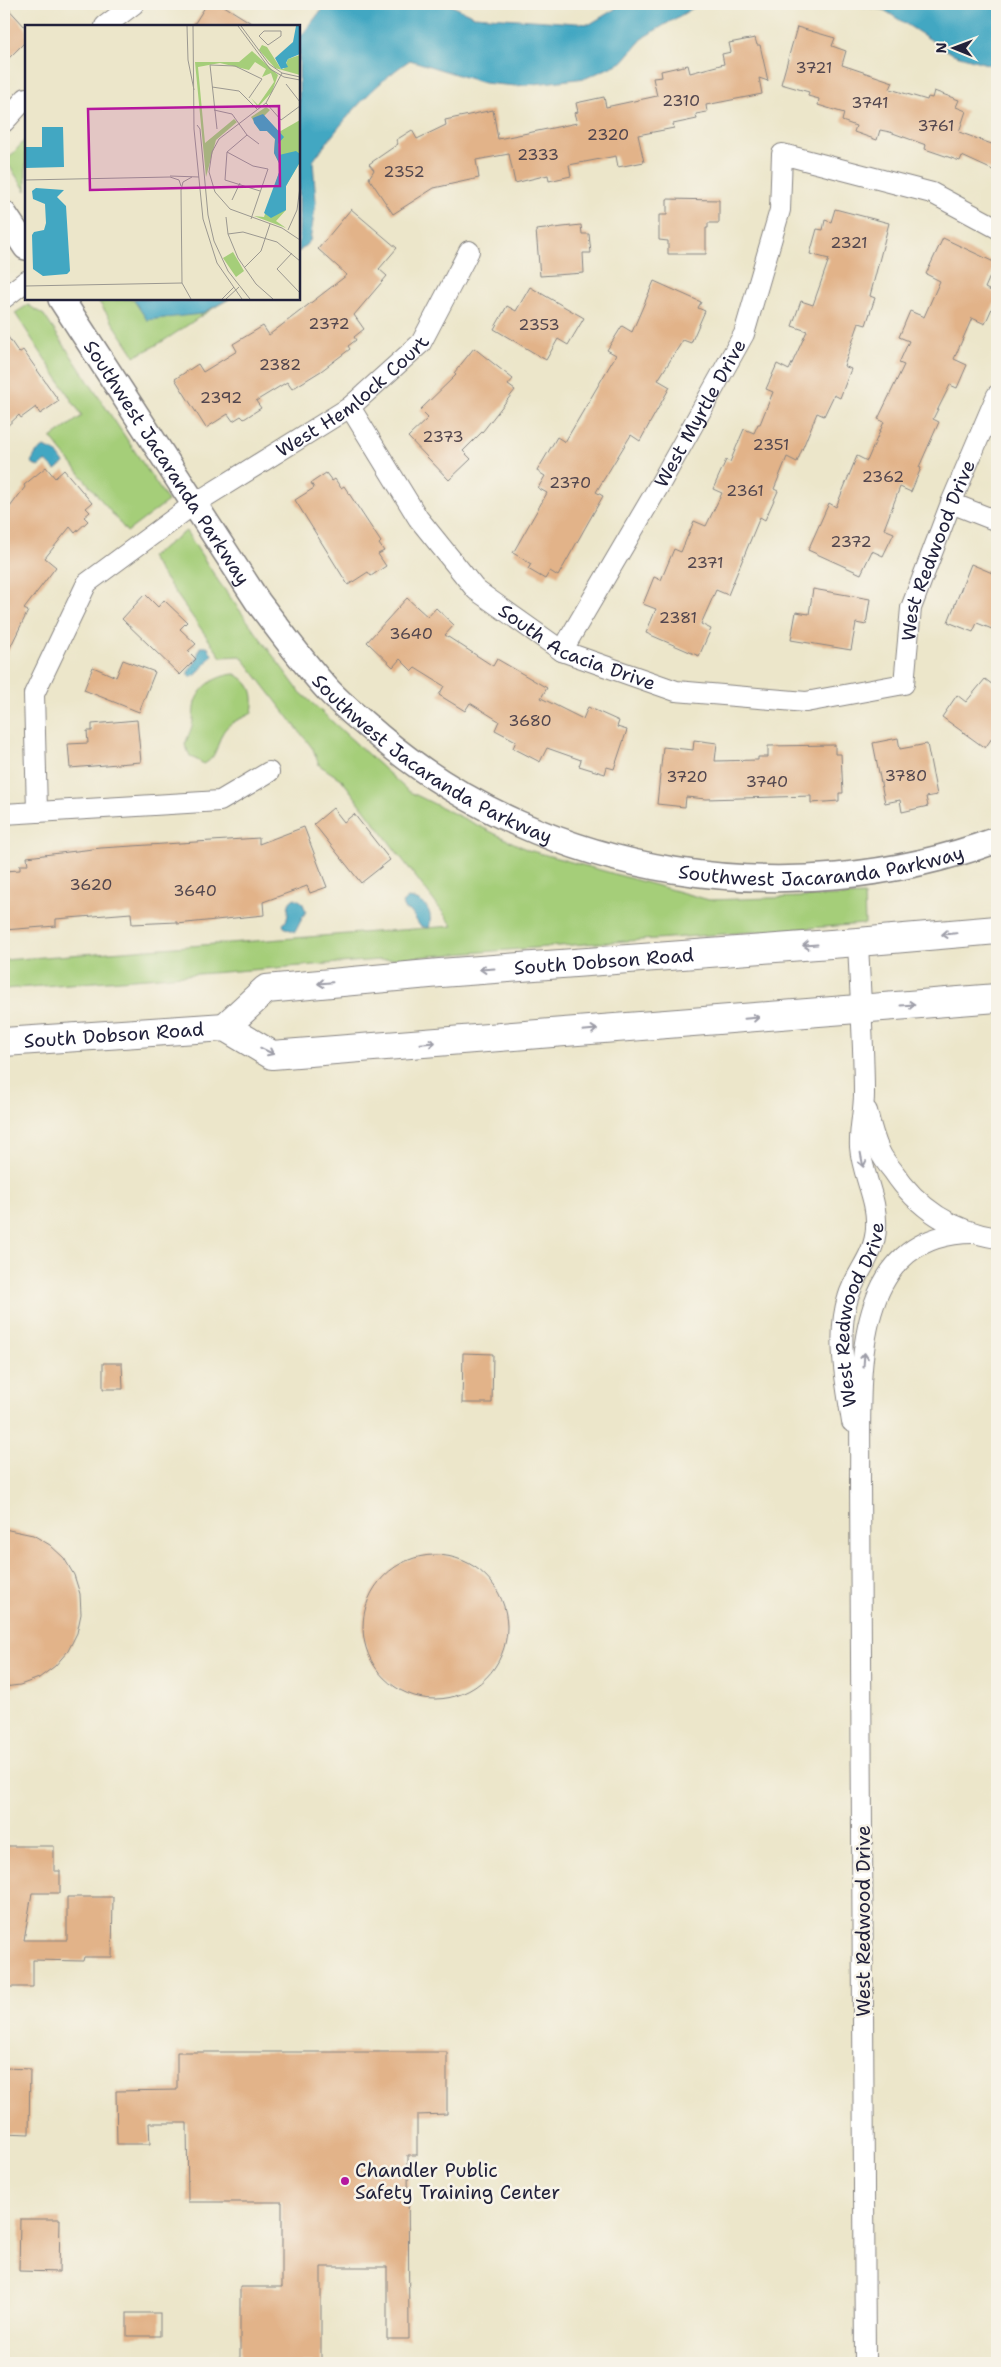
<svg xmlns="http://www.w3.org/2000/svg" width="1001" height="2367" viewBox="0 0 1001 2367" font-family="'Shantell Sans',sans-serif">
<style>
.green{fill:#a5ce79;stroke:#64785a}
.water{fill:#42a7c2;stroke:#32647e}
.building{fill:#e2b389}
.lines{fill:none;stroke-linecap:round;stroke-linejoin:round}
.minor-casing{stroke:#878482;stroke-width:22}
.tertiary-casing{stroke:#878482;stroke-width:28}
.secondary-casing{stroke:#878482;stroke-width:30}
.minor{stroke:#fff;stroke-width:20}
.tertiary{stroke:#fff;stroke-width:25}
.secondary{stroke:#fff;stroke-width:28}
.oneway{stroke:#9c9ca7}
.poi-dot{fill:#b5179e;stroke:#f7f3e8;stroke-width:2}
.labels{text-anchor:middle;stroke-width:5;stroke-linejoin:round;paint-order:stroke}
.number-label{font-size:16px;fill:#52464e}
.street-label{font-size:19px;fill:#22223b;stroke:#f7f3e8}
.poi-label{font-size:19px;fill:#22223b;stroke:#f7f3e8;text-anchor:start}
.inset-road{fill:none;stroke:#9b9891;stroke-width:1}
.view{fill:#b5179e;fill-opacity:0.15;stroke:#b5179e;stroke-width:2.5}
.inset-edge{fill:none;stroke:#22223b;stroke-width:2.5}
</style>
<rect width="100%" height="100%" fill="#f7f3e8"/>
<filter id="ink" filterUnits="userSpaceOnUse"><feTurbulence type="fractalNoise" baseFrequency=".02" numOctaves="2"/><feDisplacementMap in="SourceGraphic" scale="10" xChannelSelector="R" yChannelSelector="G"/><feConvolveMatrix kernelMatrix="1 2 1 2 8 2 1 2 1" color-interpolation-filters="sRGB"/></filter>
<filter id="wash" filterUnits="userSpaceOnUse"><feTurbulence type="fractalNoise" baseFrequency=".0096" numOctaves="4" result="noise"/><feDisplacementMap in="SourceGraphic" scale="20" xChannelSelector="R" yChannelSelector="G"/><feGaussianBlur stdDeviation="1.12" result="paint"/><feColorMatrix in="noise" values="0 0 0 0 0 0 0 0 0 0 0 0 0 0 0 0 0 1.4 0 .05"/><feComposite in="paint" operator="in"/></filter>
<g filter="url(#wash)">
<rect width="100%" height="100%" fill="#ece6ca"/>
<g class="green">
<path d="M 26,139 L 26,191 L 6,161 Z"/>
<path d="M 97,299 L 229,299 C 196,317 169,341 135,356 Z"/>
<path d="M 28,305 L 44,315 L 168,501 L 127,532 L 51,438 L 82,416 L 15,313 Z"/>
<path d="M 186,531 L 219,582 L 299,691 L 408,791 L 528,850 L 709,900 L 864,895 L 865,924 L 585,944 L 4,989 L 4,960 L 453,926 L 342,780 L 319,765 L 313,749 L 241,656 L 221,657 L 150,557 Z"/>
<path d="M 235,674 C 253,684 255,694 252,713 C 244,718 234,720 227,727 C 216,738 220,756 204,764 L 190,756 L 185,745 C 187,738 190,733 192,726 C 194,719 193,710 195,702 C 201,685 218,675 235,674 Z"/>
</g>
<g class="water">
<path d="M 326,4 L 448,4 L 474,16 L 590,24 L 615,9 L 618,4 L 700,4 L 644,37 L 622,62 L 586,78 L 516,86 L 484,83 L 410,60 C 372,85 340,124 313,161 L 316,202 L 310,241 L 299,252 L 299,39 Z"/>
<path d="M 848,4 L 997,4 L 997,67 L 953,54 L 884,10 Z"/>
<path d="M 133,299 L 229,299 L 201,314 L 147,320 Z"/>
<path d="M 44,447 L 56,452 L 64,463 L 55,470 L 46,461 L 38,467 L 31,462 L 36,453 Z"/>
<path d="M 200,647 L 208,647 L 212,655 L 196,675 L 190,677 L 188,672 L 196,661 Z"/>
<path d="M 295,898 L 302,902 L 306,911 L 295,932 L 284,927 L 283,924 C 293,916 283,903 295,898 Z"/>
<path d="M 408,898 C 425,900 434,911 429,928 L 420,926 L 411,912 L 404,909 L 402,903 Z"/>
</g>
<g id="blocks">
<g class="building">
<path d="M 4,4 L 26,28 L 26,41 L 4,63 Z"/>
<path d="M 207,4 L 221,4 L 256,26 L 193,26 Z"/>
<path d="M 797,27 L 835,38 L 832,46 L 846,51 L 842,65 L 893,82 L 890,89 L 927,100 L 928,97 L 932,98 L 934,91 L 959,100 L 956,107 L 966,111 L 959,132 L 997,146 L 997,172 L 962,156 L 960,161 L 925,149 L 926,145 L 890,132 L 880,130 L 877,140 L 854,132 L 856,126 L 842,121 L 844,113 L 818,105 L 819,99 L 808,96 L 809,92 L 781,84 Z"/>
<path d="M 755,38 L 757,45 L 760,45 L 768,81 L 759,78 L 762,94 L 706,105 L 707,112 L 696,114 L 697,119 L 673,124 L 674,128 L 638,135 L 644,162 L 618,167 L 616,156 L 569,165 L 571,176 L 549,181 L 548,175 L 515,183 L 509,154 L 476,160 L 479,178 L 434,188 L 393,214 L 369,178 L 374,170 L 369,164 L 398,144 L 396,140 L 412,130 L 417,139 L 446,125 L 445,120 L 493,110 L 498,139 L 577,123 L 574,113 L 578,112 L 576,103 L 604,97 L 606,107 L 657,96 L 653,78 L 662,77 L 661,71 L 688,65 L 690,73 L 724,64 L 722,54 L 731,52 L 729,43 Z"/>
<path d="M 667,199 L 719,200 L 719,223 L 708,223 L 708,228 L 706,228 L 706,254 L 668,254 L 668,241 L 659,240 L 659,215 L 667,215 Z"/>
<path d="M 351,209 L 397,248 L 379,269 L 387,276 L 354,315 L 364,329 L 354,337 L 356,340 L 348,346 L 350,349 L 321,371 L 292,389 L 287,382 L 256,401 L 261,408 L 244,419 L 241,416 L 233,421 L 228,414 L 206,428 L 175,379 L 198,364 L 203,372 L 237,351 L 233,344 L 263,326 L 269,335 L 347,275 L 318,249 Z"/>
<path d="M 835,209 L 889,223 L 870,296 L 875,298 L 866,325 L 859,323 L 844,366 L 851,369 L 840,398 L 834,395 L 824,416 L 817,413 L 797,462 L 787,457 L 774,489 L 778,491 L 765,520 L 760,517 L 728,595 L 716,590 L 701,624 L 711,629 L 699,656 L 646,633 L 656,609 L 643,604 L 654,577 L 661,580 L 674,549 L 681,552 L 694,521 L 706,526 L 722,493 L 713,489 L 726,460 L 730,462 L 744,429 L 754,433 L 758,424 L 760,424 L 773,392 L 766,389 L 777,364 L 789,370 L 807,331 L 792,326 L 801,301 L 813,305 L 829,259 L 810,254 L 817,229 L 823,230 L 825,220 L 831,222 Z"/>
<path d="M 581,225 L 582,234 L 589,234 L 591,253 L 583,253 L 584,273 L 540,276 L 536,230 Z"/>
<path d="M 943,238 L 996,263 L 985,288 L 997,294 L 997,297 L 985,324 L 972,318 L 954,359 L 967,365 L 957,388 L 950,385 L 933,419 L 939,422 L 919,467 L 921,468 L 911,492 L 900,487 L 884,529 L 894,533 L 883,556 L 872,551 L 861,574 L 808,550 L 829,503 L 836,507 L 857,456 L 867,461 L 884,422 L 878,419 L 904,365 L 899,363 L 909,341 L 899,337 L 910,311 L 924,317 L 940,281 L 926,274 Z"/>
<path d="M 654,281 L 701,302 L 698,308 L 705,311 L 691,343 L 683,340 L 658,380 L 670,387 L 651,421 L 640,441 L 631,435 L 596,492 L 603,496 L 558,576 L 550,571 L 545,579 L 528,569 L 531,564 L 513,553 L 547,493 L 538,488 L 545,476 L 537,471 L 557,437 L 565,442 L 616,355 L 607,350 L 622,326 L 632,332 Z"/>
<path d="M 530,287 L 584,318 L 568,345 L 558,339 L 546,360 L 494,329 L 507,306 L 516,311 Z"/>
<path d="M 4,331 L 19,353 L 23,350 L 59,401 L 40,414 L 36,407 L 21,418 L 19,415 L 4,429 Z"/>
<path d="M 474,348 L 513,379 L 508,385 L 515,390 L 483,431 L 463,451 L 471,459 L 449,480 L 408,437 L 428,418 L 420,410 L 456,375 L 454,373 Z"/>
<path d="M 46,467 L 55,478 L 64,470 L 92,503 L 86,508 L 90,512 L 84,517 L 88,521 L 75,533 L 70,527 L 45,558 L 56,567 L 24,609 L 28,611 L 4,660 L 4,515 L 25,487 L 24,485 Z"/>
<path d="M 326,473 L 332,481 L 335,479 L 341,488 L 344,486 L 381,542 L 379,544 L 384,551 L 378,554 L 386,566 L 371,576 L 368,572 L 348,585 L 295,500 L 314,488 L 311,483 Z"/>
<path d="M 971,564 L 997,575 L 997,631 L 977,623 L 973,632 L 948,622 Z"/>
<path d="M 813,589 L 870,599 L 866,625 L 856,623 L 851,650 L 791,640 L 796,612 L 809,614 Z"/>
<path d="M 145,594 L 158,607 L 164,600 L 187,622 L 180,629 L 196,644 L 188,651 L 196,659 L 180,675 L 122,619 Z"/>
<path d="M 407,598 L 428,617 L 436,608 L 454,625 L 445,635 L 493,666 L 497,659 L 547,688 L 541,698 L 583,719 L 588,707 L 619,721 L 617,727 L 627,730 L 614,769 L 607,767 L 605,774 L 579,766 L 581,760 L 547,748 L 540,762 L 513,748 L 516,741 L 495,730 L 499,721 L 470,703 L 465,711 L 439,695 L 444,686 L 415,668 L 412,671 L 400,659 L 393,667 L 367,642 Z"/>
<path d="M 123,660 L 155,672 L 139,712 L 84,690 L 93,667 L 116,677 Z"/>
<path d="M 985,679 L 997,688 L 997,731 L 985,748 L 942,717 L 957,695 L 966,702 Z"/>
<path d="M 137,720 L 141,762 L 70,768 L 68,744 L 88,743 L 87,731 L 92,731 L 92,724 Z"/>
<path d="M 898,738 L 900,749 L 927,744 L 937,795 L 926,797 L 928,806 L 902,812 L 900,800 L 885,803 L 873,743 Z"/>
<path d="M 694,740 L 717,743 L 715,761 L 758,760 L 758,757 L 768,757 L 768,746 L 835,745 L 835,754 L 841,754 L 843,793 L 839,793 L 839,801 L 811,803 L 811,796 L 706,799 L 686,797 L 685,807 L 657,804 L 663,747 L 693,750 Z"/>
<path d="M 333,808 L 344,822 L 354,814 L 390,860 L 361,883 L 314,824 Z"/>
<path d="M 304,827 L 327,887 L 310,893 L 307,886 L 263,902 L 264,915 L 177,924 L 177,922 L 132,924 L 131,913 L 56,919 L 56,926 L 4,930 L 4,871 L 20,870 L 20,865 L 28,865 L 27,857 L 101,848 L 259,838 L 259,844 Z"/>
<path d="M 463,1353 L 493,1354 L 492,1403 L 462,1403 Z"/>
<path d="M 103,1363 L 122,1363 L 123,1389 L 103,1389 Z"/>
<path d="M 4,1529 L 33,1535 L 50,1545 L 64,1558 L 74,1575 L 80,1594 L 81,1614 L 77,1633 L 68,1651 L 55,1666 L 39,1678 L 20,1685 L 4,1687 Z"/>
<circle cx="435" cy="1627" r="72"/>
<path d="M 4,1846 L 54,1846 L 54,1871 L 60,1871 L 60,1893 L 32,1893 L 24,1940 L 67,1940 L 67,1897 L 113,1897 L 112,1957 L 84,1957 L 83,1961 L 33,1960 L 33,1987 L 5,1987 Z"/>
<path d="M 177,2052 L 447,2052 L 447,2114 L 417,2115 L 417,2155 L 408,2155 L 409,2339 L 387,2339 L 387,2267 L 321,2267 L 321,2363 L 240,2363 L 240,2287 L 282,2287 L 282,2202 L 188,2202 L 187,2123 L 149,2123 L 150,2144 L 117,2144 L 116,2091 L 177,2090 Z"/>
<path d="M 4,2068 L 30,2069 L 29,2134 L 4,2133 Z"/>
<path d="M 20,2219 L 60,2219 L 59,2272 L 19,2271 Z"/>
<rect x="127" y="2313" width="33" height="23"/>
</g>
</g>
</g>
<g filter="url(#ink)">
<use href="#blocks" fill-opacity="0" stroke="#878482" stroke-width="1"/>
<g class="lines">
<g class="minor-casing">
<g id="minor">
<path d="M 105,26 L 134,4"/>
<path d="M 4,122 L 26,98"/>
<path d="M 4,298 L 26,281"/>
<path id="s1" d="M 350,407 L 418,518 L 476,590 L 562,651 L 676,691 L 806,702 L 904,684 L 911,608 L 951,503 L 997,395"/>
<path d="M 951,503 L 997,521"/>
<path id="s2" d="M 562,651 L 660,484 L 744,334 L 780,210 L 782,154 L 932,193 L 997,228"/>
<path id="s3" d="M 37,811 L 34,694 L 87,583 L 194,504 L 350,407 L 421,343 L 469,251"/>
<path d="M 4,814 L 220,801 L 269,772"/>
<path d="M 867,1111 C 870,1124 874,1139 880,1152 C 883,1159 888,1165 893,1171 C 918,1209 953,1231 997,1238"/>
<path id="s4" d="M 852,1422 C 846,1383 836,1336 848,1298 C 855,1273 875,1256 876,1228 C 878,1199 862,1175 860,1147 C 859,1129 864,1112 864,1094 C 864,1044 860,993 858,942"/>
<path d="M 865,2363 L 860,1478 C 862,1389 844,1234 973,1233"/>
</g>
</g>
<g class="tertiary-casing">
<g id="tertiary">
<path d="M 4,214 L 26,247"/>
<path id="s5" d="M 61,299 L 258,602 C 281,632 303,663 329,691 C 344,707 362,721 379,736 C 548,879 790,916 997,840"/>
</g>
</g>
<g class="secondary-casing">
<g id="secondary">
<path id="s6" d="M 225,1027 L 266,989 L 440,973 L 858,942 L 997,930"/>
<path id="s7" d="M 4,1042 L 225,1027 L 272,1055 L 997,998"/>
</g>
</g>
<use href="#minor" class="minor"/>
<use href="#tertiary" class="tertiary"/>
<use href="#secondary" class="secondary"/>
</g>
<defs><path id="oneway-shaft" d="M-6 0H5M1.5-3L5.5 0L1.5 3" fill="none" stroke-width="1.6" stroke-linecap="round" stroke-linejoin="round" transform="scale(1.25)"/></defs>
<g class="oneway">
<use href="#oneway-shaft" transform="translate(949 934) rotate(175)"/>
<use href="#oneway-shaft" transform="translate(810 945) rotate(176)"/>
<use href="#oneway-shaft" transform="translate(487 969) rotate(176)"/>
<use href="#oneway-shaft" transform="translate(325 983) rotate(175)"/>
<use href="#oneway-shaft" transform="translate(908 1005) rotate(-4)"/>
<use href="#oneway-shaft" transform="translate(752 1018) rotate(-5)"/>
<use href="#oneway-shaft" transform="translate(590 1030) rotate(-5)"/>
<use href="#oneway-shaft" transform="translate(428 1043) rotate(-5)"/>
<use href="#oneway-shaft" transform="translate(267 1051) rotate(26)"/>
<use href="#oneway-shaft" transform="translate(862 1160) rotate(79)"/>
<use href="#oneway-shaft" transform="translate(864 1360) rotate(-86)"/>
</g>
</g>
<circle class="poi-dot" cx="345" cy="2181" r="5"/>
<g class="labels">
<g class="number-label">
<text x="814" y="73">3721</text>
<text x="681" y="106">2310</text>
<text x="870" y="108">3741</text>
<text x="936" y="131">3761</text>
<text x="608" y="140">2320</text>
<text x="538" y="160">2333</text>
<text x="404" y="177">2352</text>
<text x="849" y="248">2321</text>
<text x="329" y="329">2372</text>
<text x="539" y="330">2353</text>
<text x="280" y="370">2382</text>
<text x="221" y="403">2392</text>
<text x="443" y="442">2373</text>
<text x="771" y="450">2351</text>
<text x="883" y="482">2362</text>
<text x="570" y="488">2370</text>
<text x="745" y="496">2361</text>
<text x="851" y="547">2372</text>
<text x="705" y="568">2371</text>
<text x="678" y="623">2381</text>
<text x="411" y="639">3640</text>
<text x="530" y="726">3680</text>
<text x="906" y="781">3780</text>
<text x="687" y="782">3720</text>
<text x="767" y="787">3740</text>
<text x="91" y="890">3620</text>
<text x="195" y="896">3640</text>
</g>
<g class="street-label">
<text dy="7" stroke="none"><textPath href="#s3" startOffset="565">West Hemlock Court</textPath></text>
<text dy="7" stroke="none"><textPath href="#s2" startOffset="275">West Myrtle Drive</textPath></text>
<text dy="7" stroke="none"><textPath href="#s5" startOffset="195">Southwest Jacaranda Parkway</textPath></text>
<text dy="7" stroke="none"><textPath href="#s1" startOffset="818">West Redwood Drive</textPath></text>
<text dy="7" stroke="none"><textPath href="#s1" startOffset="340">South Acacia Drive</textPath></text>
<text dy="7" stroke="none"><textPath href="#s5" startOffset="600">Southwest Jacaranda Parkway</textPath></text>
<text dy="7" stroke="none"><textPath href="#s5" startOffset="1019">Southwest Jacaranda Parkway</textPath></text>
<text dy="7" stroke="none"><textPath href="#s6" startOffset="395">South Dobson Road</textPath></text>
<text dy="7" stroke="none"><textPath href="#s7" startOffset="110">South Dobson Road</textPath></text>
<text dy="7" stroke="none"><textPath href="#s4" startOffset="111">West Redwood Drive</textPath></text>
<text transform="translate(863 1921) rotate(-90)" y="7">West Redwood Drive</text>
</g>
<g class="poi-label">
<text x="355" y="2177">Chandler Public<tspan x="355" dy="22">Safety Training Center</tspan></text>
</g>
</g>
<g transform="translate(25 25)">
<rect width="275" height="275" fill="#ece6ca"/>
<path d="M 237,20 L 242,22 L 256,44 L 259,44 L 263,34 L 275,30 L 275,50 L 250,43 L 234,25 ZM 227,26 L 253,50 L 247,67 L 233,82 L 226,73 L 233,80 L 249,57 L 246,48 L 237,52 L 241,44 L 230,37 L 224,45 L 195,38 L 173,42 L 180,118 L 209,94 L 212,97 L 191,115 L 181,152 L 170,37 L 214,37 ZM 241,82 L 245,85 L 239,91 L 254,107 L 275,95 L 275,137 L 261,161 L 261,185 L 251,196 L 261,203 L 229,191 L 239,192 L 256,142 L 249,128 L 250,114 L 242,106 L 235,106 L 226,92 ZM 208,227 L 219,246 L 211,252 L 198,233 Z" fill="#a5ce79"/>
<path d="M 271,1 L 275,1 L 275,29 L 263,34 L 261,38 L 263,42 L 256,44 L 250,33 L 268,17 ZM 238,89 L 259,112 L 253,119 L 254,130 L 271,126 L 275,129 L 275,137 L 261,161 L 261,185 L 246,193 L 239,188 L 256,142 L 249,128 L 250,114 L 242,106 L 235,106 L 229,98 L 228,93 ZM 17,102 L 38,102 L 39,142 L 0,143 L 0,122 L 17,122 ZM 11,163 L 39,165 L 32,172 L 41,181 L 45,246 L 42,249 L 18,251 L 8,244 L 7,210 L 9,207 L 19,205 L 21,198 L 20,179 L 8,174 L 7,166 Z" fill="#42a7c2"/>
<path class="inset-road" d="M 162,1 L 163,35 L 169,65M 168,1 L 169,104 L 178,194 L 192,238 L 217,274M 213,1 L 245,44 L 259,52 L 275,55M 216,1 L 244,39 L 257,48 L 275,52M 256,6 L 256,11 L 243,20 L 234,11 L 239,6 ZM 257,48 L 241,78 L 194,114 L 187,127 L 184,147 L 190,167 L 205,184 L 257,203 L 275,215M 261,59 L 275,77M 187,62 L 214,66 L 232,84M 241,78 L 256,95 L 275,81M 189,85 L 207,89 L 222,110 L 234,119M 172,100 L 175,104 L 183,190 L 189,216 L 203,246 L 225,274M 192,104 L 185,40 L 210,41 L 237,54 L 224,73M 222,110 L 202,127 L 200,155 L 235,166M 202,127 L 228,141 L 243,144 L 226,194M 145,151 L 174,152M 0,155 L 145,152 L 154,155 L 156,161M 207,175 L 215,158M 201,192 L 203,209 L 213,233 L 231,259 L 248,274M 263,205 L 272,185 L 275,162M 203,209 L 218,207 L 252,217 L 275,236M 267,228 L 252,244 L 275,268M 219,243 L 236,226 L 245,199M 0,261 L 157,258M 166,274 L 157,258 L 156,165 L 158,157 L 167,152M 197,274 L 209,262M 201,274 L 214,262"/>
<path class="view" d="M 254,81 L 255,161 L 65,165 L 63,84 Z"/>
<rect width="275" height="275" class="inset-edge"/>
</g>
<rect width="1001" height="2367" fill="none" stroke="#f7f3e8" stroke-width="20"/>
<g transform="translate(954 48) rotate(271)" stroke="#f7f3e8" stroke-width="4" paint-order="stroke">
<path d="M0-4L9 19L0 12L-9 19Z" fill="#22223b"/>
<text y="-8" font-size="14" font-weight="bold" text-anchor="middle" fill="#22223b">N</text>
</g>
</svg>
